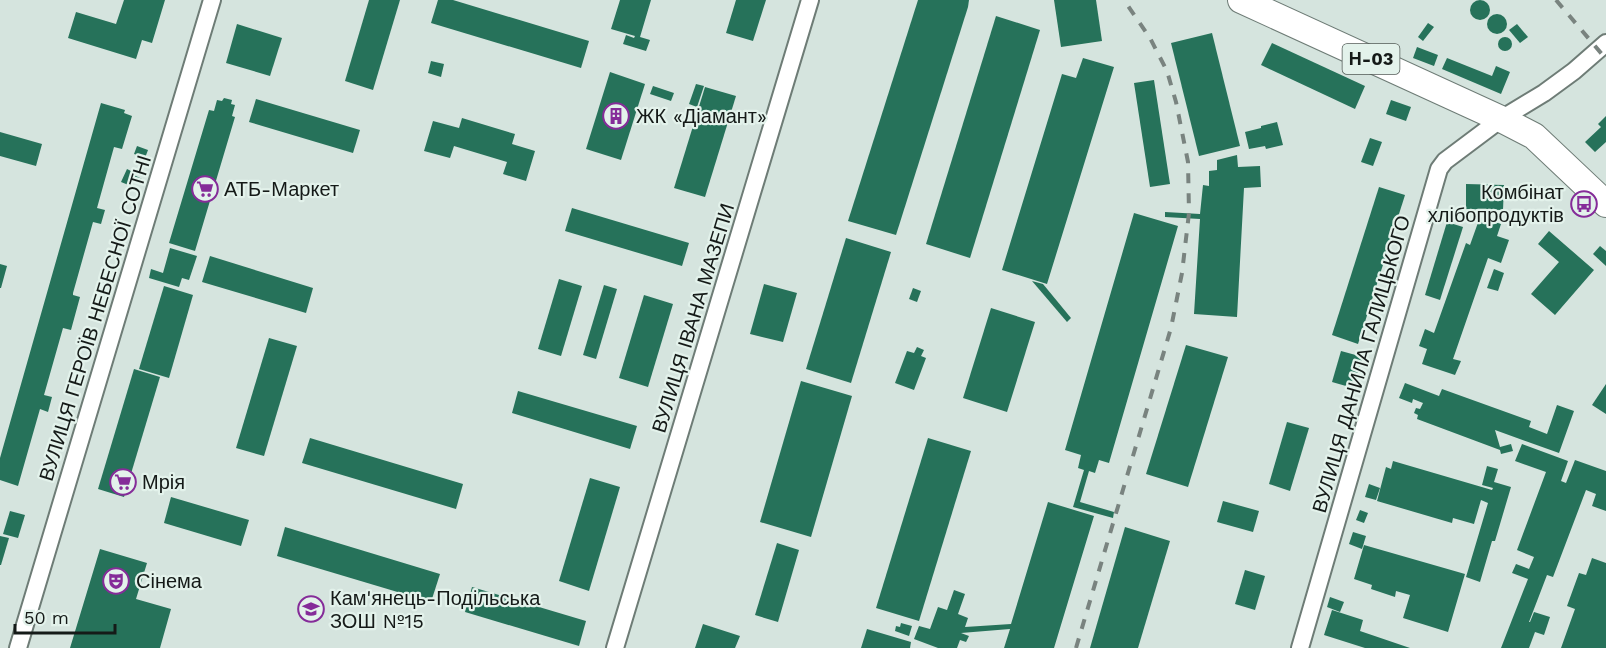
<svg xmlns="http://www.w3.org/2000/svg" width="1606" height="648" viewBox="0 0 1606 648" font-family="'Work Sans',sans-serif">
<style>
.building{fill:#26725a}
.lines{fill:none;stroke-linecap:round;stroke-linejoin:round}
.minor-casing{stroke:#6e7c76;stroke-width:20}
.primary-casing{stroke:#6e7c76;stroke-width:28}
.minor{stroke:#fff;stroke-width:16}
.primary{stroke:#fff;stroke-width:26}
.rail{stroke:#79837f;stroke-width:4;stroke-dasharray:10 10;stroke-linecap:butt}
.labels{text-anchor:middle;stroke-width:4.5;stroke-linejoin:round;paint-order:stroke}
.shield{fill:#e3f2eb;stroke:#535b57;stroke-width:1.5}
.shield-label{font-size:18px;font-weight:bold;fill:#151a18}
.poi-label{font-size:20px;fill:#151a18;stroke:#e3f2eb;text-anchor:start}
.street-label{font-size:20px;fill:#151a18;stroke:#e3f2eb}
</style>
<rect width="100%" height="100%" fill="#d5e4de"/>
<g class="building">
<circle cx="1480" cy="10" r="10"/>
<path d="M 124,0 L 165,0 L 152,43 L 142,40 L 136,59 L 68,38 L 76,12 L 116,24 Z"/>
<path d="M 369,0 L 400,0 L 373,90 L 345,81 Z"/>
<path d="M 438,0 L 453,0 L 589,41 L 581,68 L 431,23 Z"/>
<path d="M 620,0 L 651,0 L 640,37 L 650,40 L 646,51 L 623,44 L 626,35 L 634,38 L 635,36 L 611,29 Z"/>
<path d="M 736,0 L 766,0 L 753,41 L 726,33 Z"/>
<path d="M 918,0 L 969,0 L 968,7 L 896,235 L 848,221 Z"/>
<path d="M 1054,0 L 1096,0 L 1102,41 L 1061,47 Z"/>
<circle cx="1497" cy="24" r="10"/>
<path d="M 996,16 L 1040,30 L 970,258 L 926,244 Z"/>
<path d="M 1428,23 L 1434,27 L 1423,41 L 1418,37 Z"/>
<path d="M 237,24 L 282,38 L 270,76 L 226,63 Z"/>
<path d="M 1517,24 L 1528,37 L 1520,43 L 1509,30 Z"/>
<path d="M 1212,33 L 1240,146 L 1199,156 L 1171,43 Z"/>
<circle cx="1505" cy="44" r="7"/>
<path d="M 1272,43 L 1365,86 L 1355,109 L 1261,65 Z"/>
<path d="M 1417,47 L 1438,55 L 1434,66 L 1413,58 Z"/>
<path d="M 1083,58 L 1114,67 L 1047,284 L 1002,270 L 1062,74 L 1076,78 Z"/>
<path d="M 1447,58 L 1492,76 L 1496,66 L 1510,72 L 1501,94 L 1442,69 Z"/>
<path d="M 431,61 L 444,64 L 441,77 L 428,73 Z"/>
<path d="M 610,72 L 645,84 L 621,160 L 586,149 Z"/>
<path d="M 1154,80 L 1170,184 L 1150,187 L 1134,83 Z"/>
<path d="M 696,84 L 704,86 L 697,107 L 689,104 Z"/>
<path d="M 653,86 L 674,93 L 671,101 L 650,94 Z"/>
<path d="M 705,87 L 736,96 L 705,197 L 674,188 Z"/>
<path d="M 224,98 L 232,100 L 231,104 L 235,105 L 232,116 L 235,117 L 195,251 L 169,243 L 209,110 L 214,111 L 217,100 L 222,101 Z"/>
<path d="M 256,99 L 360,130 L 353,153 L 249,122 Z"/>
<path d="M 1391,100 L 1411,107 L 1406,121 L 1386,114 Z"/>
<path d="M 101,103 L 125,110 L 124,113 L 132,116 L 122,149 L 114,147 L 97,208 L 105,210 L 101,224 L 93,222 L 73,293 L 73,295 L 80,297 L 71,330 L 63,328 L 44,395 L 52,397 L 48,412 L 40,409 L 18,486 L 0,480 L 0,458 Z"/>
<path d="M 1606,116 L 1606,142 L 1595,152 L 1585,142 L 1601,127 L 1598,124 Z"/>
<path d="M 462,118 L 515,134 L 512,144 L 535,151 L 526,181 L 503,174 L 507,162 L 454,146 L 450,158 L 424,151 L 433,121 L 459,128 Z"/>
<path d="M 1277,122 L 1283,145 L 1266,149 L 1265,146 L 1249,149 L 1245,132 L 1261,128 L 1261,126 Z"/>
<path d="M 0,132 L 42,144 L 36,166 L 0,156 Z"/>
<path d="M 1370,138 L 1382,142 L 1373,166 L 1361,162 Z"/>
<path d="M 137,146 L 148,150 L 145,158 L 134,154 Z"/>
<path d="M 1237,155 L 1238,167 L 1260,166 L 1261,187 L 1244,188 L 1237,317 L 1194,314 L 1200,219 L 1165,217 L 1165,212 L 1200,214 L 1203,185 L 1209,186 L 1209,171 L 1217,170 L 1217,160 Z"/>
<path d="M 127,169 L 135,173 L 134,175 L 142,179 L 139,184 L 133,181 L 131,186 L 121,182 Z"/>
<path d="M 1466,184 L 1504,185 L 1503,210 L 1466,209 Z"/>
<path d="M 1379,187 L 1405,195 L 1358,344 L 1332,335 Z"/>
<path d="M 572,208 L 689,243 L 682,266 L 565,231 Z"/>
<path d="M 1134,213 L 1178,226 L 1109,463 L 1099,460 L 1095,473 L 1089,471 L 1080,502 L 1114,512 L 1113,518 L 1073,507 L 1084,470 L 1078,468 L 1081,455 L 1065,450 Z"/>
<path d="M 1480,217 L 1501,224 L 1497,236 L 1509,240 L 1501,263 L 1488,258 L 1453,359 L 1461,361 L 1455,375 L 1422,364 L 1427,349 L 1419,346 L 1425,329 L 1434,333 L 1466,243 L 1470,245 Z"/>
<path d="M 1447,222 L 1463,227 L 1440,300 L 1425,295 Z"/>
<path d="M 1549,231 L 1594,270 L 1555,315 L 1531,294 L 1559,262 L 1538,244 Z"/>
<path d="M 846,238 L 891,252 L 851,383 L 806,369 Z"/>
<path d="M 1600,246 L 1606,251 L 1606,266 L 1593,254 Z"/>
<path d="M 170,248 L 197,256 L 189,280 L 182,278 L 179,287 L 149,278 L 151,269 L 163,273 Z"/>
<path d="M 210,256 L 313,288 L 306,313 L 202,282 Z"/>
<path d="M 0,264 L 7,266 L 1,288 L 0,288 Z"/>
<path d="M 1494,269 L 1504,273 L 1498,291 L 1487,288 Z"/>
<path d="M 559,279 L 582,286 L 561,356 L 538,349 Z"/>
<path d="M 1032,281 L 1043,284 L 1071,318 L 1067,322 Z"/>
<path d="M 764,284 L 797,293 L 783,342 L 750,334 Z"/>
<path d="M 604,285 L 617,289 L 596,359 L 583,355 Z"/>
<path d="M 164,286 L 193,295 L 169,378 L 139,369 Z"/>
<path d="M 913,288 L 921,291 L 917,302 L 909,299 Z"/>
<path d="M 644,295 L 673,304 L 648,387 L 619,378 Z"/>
<path d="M 991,308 L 1035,322 L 1007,412 L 963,398 Z"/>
<path d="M 269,338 L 297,346 L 264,456 L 236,448 Z"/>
<path d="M 1186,345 L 1228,357 L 1188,487 L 1146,474 Z"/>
<path d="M 917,347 L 924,350 L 921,356 L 926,358 L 914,390 L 895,383 L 907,351 L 914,353 Z"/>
<path d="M 1341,351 L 1363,357 L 1353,388 L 1332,382 Z"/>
<path d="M 134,369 L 160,377 L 124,497 L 98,489 Z"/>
<path d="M 801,381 L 852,396 L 811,537 L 760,522 Z"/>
<path d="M 1405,383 L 1439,396 L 1442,389 L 1531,421 L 1529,427 L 1547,434 L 1557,405 L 1574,411 L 1559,453 L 1495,430 L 1500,447 L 1511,444 L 1513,451 L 1501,454 L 1500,450 L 1417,419 L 1418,415 L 1414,413 L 1416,408 L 1420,409 L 1423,403 L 1413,399 L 1412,403 L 1399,398 Z"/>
<path d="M 1606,384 L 1606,414 L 1592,405 Z"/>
<path d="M 518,391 L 637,426 L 630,449 L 512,413 Z"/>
<path d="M 1287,422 L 1309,428 L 1290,491 L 1269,484 Z"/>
<path d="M 310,438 L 463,484 L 456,509 L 302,463 Z"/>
<path d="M 928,438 L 971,451 L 919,621 L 876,608 Z"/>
<path d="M 1522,444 L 1568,461 L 1561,481 L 1566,483 L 1575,460 L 1606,471 L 1606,511 L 1592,506 L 1596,494 L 1586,490 L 1553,577 L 1547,575 L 1529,622 L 1530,622 L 1534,612 L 1550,617 L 1544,635 L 1535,632 L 1529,648 L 1501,648 L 1528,579 L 1512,573 L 1516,564 L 1529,569 L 1534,557 L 1517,550 L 1546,472 L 1515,461 Z"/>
<path d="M 1393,461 L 1492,490 L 1493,488 L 1482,485 L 1487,466 L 1498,469 L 1494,482 L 1511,487 L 1495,541 L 1492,541 L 1480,582 L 1466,577 L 1488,503 L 1481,500 L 1474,524 L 1453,518 L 1452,523 L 1377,501 L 1386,467 L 1391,469 Z"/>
<path d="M 590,478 L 620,487 L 589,591 L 559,581 Z"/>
<path d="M 1369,484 L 1380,488 L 1376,500 L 1365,497 Z"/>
<path d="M 171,497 L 249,520 L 241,546 L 164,523 Z"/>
<path d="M 1223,501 L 1259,511 L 1253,532 L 1217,522 Z"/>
<path d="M 1048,502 L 1094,516 L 1054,648 L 1004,648 L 1010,629 L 961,633 L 969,636 L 966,642 L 960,640 L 957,648 L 938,648 L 914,639 L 919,626 L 930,629 L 938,607 L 947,610 L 954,590 L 965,594 L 958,614 L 968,618 L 965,627 L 1011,624 Z"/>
<path d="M 1360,510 L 1368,513 L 1364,523 L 1356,520 Z"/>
<path d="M 10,511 L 25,515 L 18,538 L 3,534 Z"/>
<path d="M 285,527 L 440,574 L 431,602 L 277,556 Z"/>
<path d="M 1125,527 L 1170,541 L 1138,648 L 1090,648 Z"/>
<path d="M 1353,532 L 1366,536 L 1362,549 L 1349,544 Z"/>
<path d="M 0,536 L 9,538 L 1,565 L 0,565 Z"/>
<path d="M 777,543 L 799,550 L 778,622 L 755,615 Z"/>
<path d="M 1364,545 L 1465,574 L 1448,632 L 1403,618 L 1410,595 L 1396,591 L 1395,597 L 1371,589 L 1372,585 L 1354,579 Z"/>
<path d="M 100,549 L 147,563 L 136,599 L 171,609 L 160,648 L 70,648 Z"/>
<path d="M 1592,558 L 1606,563 L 1606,648 L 1561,648 L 1575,609 L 1567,606 L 1579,573 L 1586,575 Z"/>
<path d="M 1245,570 L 1265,576 L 1255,610 L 1235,604 Z"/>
<path d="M 472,587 L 586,621 L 579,646 L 465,612 Z"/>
<path d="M 1330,597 L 1344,602 L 1340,612 L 1327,607 Z"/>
<path d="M 1332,610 L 1363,620 L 1360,631 L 1410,648 L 1365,648 L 1324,635 Z"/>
<path d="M 901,623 L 912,626 L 909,636 L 895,631 L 896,626 L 900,627 Z"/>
<path d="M 703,624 L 740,636 L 735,648 L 695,648 Z"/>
<path d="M 867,629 L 911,642 L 910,648 L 861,648 Z"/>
</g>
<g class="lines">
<g class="minor-casing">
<g id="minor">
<path d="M 18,648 L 212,0"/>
<path d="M 615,648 L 810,0"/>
<path d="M 1300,648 L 1439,169 L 1445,161 L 1501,119 L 1544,93 L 1574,71 L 1606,43"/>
</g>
</g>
<g class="primary-casing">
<path id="primary" d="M 1241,0 L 1501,119 L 1534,136 L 1606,204"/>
</g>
<use href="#minor" class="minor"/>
<use href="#primary" class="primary"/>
<g class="rail">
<path d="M 1556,0 L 1606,59"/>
<path d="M 1076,648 L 1171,328 L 1182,273 L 1189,213 L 1188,162 L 1176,102 L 1167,71 L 1150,38 L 1124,0"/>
</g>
</g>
<defs>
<g id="building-ring" transform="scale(1.35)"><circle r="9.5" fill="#e3f2eb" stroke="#852c99" stroke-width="1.5"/><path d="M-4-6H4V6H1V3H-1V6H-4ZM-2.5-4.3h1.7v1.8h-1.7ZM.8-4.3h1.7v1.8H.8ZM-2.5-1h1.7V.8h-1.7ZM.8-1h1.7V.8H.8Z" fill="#852c99"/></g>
<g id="supermarket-ring" transform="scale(1.35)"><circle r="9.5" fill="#e3f2eb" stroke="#852c99" stroke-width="1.5"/><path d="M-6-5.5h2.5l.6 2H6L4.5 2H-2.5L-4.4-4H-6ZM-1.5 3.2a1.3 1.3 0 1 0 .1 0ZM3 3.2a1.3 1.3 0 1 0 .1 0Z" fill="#852c99"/></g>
<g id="bus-ring" transform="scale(1.35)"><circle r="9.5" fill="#e3f2eb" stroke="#852c99" stroke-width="1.5"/><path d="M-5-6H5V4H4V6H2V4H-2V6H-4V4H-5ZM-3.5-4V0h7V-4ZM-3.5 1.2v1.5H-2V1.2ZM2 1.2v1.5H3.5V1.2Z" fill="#852c99"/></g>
<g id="theatre-ring" transform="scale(1.35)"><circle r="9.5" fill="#e3f2eb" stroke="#852c99" stroke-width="1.5"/><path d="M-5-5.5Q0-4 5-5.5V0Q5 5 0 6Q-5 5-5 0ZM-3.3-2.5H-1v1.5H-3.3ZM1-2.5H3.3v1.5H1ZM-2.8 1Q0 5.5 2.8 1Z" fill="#852c99"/></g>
<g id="school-ring" transform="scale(1.35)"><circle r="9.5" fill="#e3f2eb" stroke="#852c99" stroke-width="1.5"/><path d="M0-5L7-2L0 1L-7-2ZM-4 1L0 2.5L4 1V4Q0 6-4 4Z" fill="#852c99"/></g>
</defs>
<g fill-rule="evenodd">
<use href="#building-ring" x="616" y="116"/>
<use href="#supermarket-ring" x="205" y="189"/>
<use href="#bus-ring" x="1584" y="204"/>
<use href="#supermarket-ring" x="123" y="482"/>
<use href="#theatre-ring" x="116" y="581"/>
<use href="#school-ring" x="311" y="609"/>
</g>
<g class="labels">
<rect class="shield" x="1342.5" y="44" width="57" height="30" rx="4.5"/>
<g class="shield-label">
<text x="1371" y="65">Н-03</text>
</g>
<g class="poi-label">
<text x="636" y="123">ЖК «Діамант»</text>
<text x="224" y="196">АТБ-Маркет</text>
<text x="1564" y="199" text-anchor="end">Комбінат<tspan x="1564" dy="23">хлібопродуктів</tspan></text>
<text x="142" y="489">Мрія</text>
<text x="136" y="588">Сінема</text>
<text x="330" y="605">Кам'янець-Подільська<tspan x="330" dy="23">ЗОШ №15</tspan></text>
</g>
<g class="street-label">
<text transform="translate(95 318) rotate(-73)" y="7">ВУЛИЦЯ ГЕРОЇВ НЕБЕСНОЇ СОТНІ</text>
<text transform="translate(693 318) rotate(-73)" y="7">ВУЛИЦЯ ІВАНА МАЗЕПИ</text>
<text transform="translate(1361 364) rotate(-74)" y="7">ВУЛИЦЯ ДАНИЛА ГАЛИЦЬКОГО</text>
</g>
</g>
<path d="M15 624v9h100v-9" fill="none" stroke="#151a18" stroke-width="3"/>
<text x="24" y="624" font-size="18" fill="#151a18" stroke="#e3f2eb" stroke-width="4.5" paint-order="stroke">50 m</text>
</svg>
